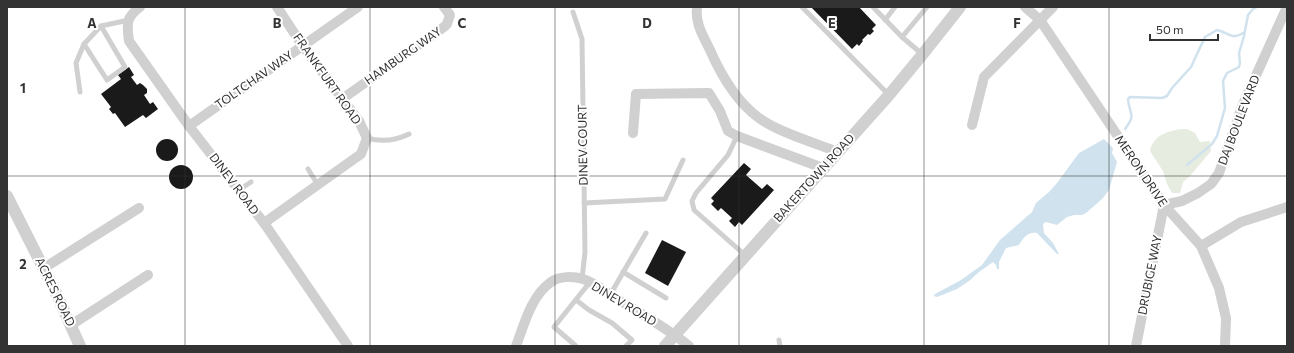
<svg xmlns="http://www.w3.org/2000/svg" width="1294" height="353" viewBox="0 0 1294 353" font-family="Commissioner,sans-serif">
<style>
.green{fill:#e6ecdf}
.water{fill:#cfe2ee}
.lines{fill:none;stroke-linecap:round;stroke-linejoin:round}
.stream{stroke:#cfe2ee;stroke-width:2.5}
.building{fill:#1a1a1a}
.service{stroke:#d0d0d0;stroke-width:5}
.minor{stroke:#d0d0d0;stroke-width:10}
.tertiary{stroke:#d0d0d0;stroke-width:12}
.grid{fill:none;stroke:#333;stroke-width:1;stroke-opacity:0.55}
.labels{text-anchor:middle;stroke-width:4;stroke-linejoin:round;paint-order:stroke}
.street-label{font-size:12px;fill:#333;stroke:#fff}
.grid-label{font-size:13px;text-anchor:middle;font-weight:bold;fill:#333;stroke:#fff;stroke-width:4;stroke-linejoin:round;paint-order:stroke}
</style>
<rect width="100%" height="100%" fill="#fff"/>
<path class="green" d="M 1187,129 L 1195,133 L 1200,142 L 1210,141 L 1211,151 L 1190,176 L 1183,182 L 1180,193 L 1172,193 L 1167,184 L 1163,171 L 1150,151 C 1153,134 1172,129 1187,129 Z"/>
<path class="water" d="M 1104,139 L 1113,148 L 1112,153 L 1117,162 L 1109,190 L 1102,199 L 1086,213 L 1082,215 L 1074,215 L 1067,217 L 1057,225 L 1046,222 L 1043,224 L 1044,233 L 1053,243 L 1059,254 L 1057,254 L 1037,233 C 1028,231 1023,238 1019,245 L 1006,248 L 999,262 L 999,269 L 997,269 L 996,265 L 993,262 L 979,272 L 969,281 L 957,289 L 937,297 L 934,296 L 935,294 L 961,280 L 982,265 L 1000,240 L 1032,212 L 1036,203 L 1049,192 L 1057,183 L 1079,153 Z"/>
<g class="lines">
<g class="stream">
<path d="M 1125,129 C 1137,113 1129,115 1128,99 L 1130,97 L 1162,98 L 1167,96 L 1172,88 L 1191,67 L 1205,37 L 1217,30 C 1231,33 1230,41 1245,32"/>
<path d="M 1187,165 L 1212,144 L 1217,136 L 1225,108 L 1223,81 L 1227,73 L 1239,67 L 1240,63 L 1239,53 L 1244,36 L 1248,15 L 1253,9 L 1257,7"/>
</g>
</g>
<g class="building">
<path d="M 811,7 L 859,7 L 876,25 L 872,29 L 874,31 L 870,35 L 868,34 L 862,40 L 863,41 L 859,46 L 857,44 L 852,49 Z"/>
<path d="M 129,67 L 134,75 L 131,77 L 137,85 L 140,83 L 143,85 L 147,89 L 147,93 L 144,95 L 150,104 L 153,102 L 158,109 L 146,118 L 143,115 L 125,127 L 115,113 L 113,114 L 109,109 L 111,107 L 101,94 L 121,79 L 118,75 Z"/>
<circle cx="167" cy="150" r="11"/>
<path d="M 744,163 L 751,169 L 746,175 L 762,189 L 767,184 L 774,190 L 742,225 L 739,222 L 735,227 L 729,221 L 732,218 L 721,208 L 718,211 L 711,204 L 714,201 L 711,198 Z"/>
<circle cx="181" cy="177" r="12"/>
<path d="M 662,240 L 686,252 L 668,286 L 645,273 Z"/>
</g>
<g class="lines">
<g class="service">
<path d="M 802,7 L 889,95"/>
<path d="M 873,7 L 902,37 L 922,54"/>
<path d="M 573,12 L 582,39 L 585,252 L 582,279"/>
<path d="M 885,20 L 895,7"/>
<path d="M 902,37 L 927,7"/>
<path d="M 84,44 L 107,80 L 125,67 L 101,26"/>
<path d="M 80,92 L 76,63 L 84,44 L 101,26 L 129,20"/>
<path d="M 737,136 L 728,155 L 696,193 L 692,201 L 694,210 L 745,255"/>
<path d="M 367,138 C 381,142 395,141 409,134"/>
<path d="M 308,169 L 318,185"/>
<path d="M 239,190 L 251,182"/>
<path d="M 584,203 L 665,199 L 683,160"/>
<path d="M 623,272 L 666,298"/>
<path d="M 610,295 L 646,233"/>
<path d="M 576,300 L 589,310 L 612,323 L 632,340 L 626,346"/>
<path d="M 779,340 L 780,346"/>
<path d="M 576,346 L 554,327 L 590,282"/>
</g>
<g class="minor">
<path d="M 140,7 C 125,18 127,25 129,41 L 189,126 L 264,223 L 348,346"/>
<path d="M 697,7 C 695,24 703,35 710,50 C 721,75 737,102 759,118 C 778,132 815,143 838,152"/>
<path d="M 1025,7 L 1040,20 L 1164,205 L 1201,246 L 1219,288 L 1226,318 L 1225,346"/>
<path d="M 342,99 L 444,27 L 447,24 L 450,15 L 444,7"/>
<path d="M 972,125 L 984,77 L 1053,7"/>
<path d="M 189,126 L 358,7"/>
<path d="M 633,133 L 636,94 L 709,93 L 720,111 L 728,131 L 737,136 L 823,168"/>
<path d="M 1164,205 L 1182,201 L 1198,193 L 1211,184 L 1219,173 L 1243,104 L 1287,7"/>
<path d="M 264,223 L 361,154 L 367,138 L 359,121 L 302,45 L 277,7"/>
<path d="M 1201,246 L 1241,222 L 1287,207"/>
<path d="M 44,268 L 139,208"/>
<path d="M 71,325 L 148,275"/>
<path d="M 516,346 C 524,325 531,296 551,282 C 559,276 573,276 583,279 C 596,283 606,292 617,299 C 642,314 667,328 689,346"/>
<path d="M 1136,346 L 1164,205"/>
</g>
<g class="tertiary">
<path d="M 7,196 L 56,293 L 80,346"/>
<path d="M 665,346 L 889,95 L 922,55 L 960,7"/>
</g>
</g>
<path class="grid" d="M 185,7 L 185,346M 370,7 L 370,346M 555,7 L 555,346M 739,7 L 739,346M 924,7 L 924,346M 1109,7 L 1109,346M 7,176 L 1287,176"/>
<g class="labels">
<g class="street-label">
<text transform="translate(403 56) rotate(-35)" y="4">HAMBURG WAY</text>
<text transform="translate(327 79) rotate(55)" y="4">FRANKFURT ROAD</text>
<text transform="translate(254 80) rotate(-35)" y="4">TOLTCHAV WAY</text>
<text transform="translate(1239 120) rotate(-69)" y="4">DAJ BOULEVARD</text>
<text transform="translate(583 145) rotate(-91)" y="4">DINEV COURT</text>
<text transform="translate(1141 171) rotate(56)" y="4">MERON DRIVE</text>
<text transform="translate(814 178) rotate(-48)" y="4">BAKERTOWN ROAD</text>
<text transform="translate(234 184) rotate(53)" y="4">DINEV ROAD</text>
<text transform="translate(1150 275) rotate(-79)" y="4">DRUBIGE WAY</text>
<text transform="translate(55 292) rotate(64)" y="4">ACRES ROAD</text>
<text transform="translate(624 304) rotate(31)" y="4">DINEV ROAD</text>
</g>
</g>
<g class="grid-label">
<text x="92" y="28">A</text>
<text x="277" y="28">B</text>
<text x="462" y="28">C</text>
<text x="647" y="28">D</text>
<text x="832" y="28">E</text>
<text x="1017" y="28">F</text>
<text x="23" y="93">1</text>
<text x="23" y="269">2</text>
</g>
<rect width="1294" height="353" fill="none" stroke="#333333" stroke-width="16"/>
<path d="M1150 34v6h68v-6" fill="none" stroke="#333333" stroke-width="2"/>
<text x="1156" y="34" font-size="12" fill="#333333" stroke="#ffffff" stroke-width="3" paint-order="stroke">50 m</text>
</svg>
